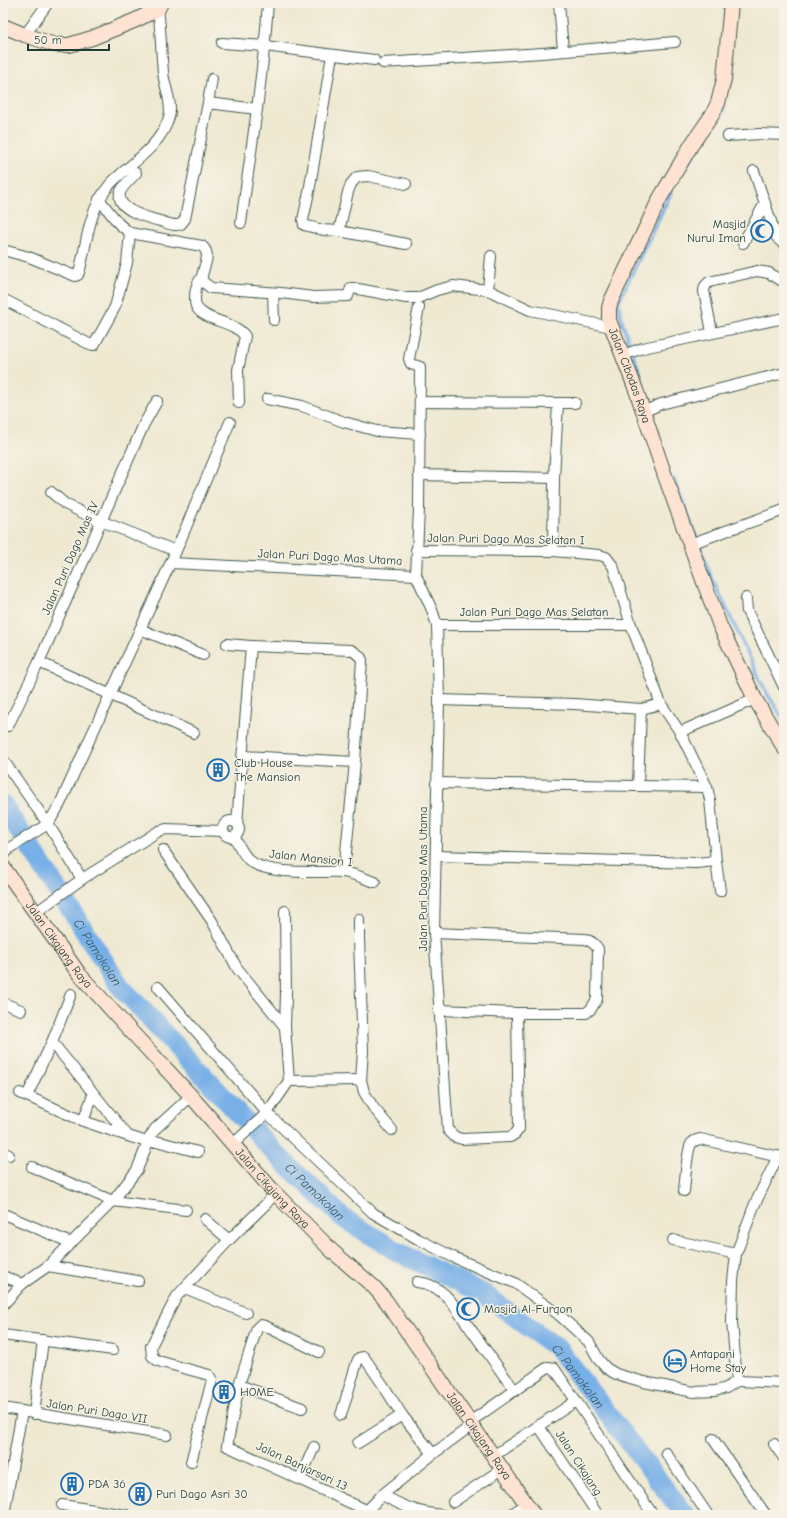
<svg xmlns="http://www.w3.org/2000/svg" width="787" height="1518" viewBox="0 0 787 1518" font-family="'Comic Neue',sans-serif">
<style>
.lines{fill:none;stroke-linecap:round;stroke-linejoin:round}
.stream{stroke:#77afe7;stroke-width:3.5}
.river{stroke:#77afe7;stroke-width:20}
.street-casing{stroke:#3e574c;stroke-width:12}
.secondary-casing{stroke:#3e574c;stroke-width:16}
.street{stroke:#fff;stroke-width:10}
.secondary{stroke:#fee3d2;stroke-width:14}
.labels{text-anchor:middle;stroke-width:3;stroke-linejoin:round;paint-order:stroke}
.poi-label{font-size:12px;fill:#1f3d34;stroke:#f7f3e8;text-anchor:start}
.street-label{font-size:12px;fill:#1f3d34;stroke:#f7f3e8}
.water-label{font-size:13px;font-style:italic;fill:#355a61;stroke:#f7f3e8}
</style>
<rect width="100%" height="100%" fill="#f7f3e8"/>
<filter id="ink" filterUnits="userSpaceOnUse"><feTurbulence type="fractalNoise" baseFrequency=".025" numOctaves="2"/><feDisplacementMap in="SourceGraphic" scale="8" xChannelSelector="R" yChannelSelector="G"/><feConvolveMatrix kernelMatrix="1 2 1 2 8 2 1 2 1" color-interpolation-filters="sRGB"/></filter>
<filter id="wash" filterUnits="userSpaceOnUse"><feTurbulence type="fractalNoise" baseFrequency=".012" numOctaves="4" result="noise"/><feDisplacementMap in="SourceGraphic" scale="16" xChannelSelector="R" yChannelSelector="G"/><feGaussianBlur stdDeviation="0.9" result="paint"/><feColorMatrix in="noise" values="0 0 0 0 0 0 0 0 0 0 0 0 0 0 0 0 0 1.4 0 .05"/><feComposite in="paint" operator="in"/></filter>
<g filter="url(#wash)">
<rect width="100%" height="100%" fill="#efe9d2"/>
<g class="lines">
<g class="stream">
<path d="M 731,77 L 732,69"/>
<path d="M 719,117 L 725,107"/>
<path d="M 689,162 L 710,130"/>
<path d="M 643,391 L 639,371 L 623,325 L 618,303 L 671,193"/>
<path d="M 674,479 L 711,576 L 765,690 L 784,720"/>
</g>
<path class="river" id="s1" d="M 3,805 L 120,986 L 276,1154 L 343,1218 L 398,1252 L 484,1294 L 557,1348 L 685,1515"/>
</g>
</g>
<g filter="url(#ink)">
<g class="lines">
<g class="street-casing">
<g id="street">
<path d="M 559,3 L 563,50"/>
<path d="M 25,35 L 48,3"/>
<path d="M 222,43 L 265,46 L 374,60"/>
<path d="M 332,55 L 309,192 L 303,220 L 304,225 L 323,230 L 339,231 L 348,192 L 351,184 L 357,177 L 368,176 L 406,184"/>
<path d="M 383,63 L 542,53 L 675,42"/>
<path d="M 208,103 L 212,79"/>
<path d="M 728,136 L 760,134 L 784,135"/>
<path d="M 754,171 L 776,236 L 779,240 L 784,244"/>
<path d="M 136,173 C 131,179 122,186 120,193 C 116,210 148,218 160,221 C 167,223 175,227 181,224 L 185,219 L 208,103 L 257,109"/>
<path d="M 99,199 L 119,224 L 130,233 L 202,246 C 214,256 200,269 202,281 L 211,288 L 281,293 L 313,297 L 348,296 L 351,288 L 353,288 L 406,298 L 418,298 L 437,290 L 453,286 L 488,290 L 530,310 L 611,327"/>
<path d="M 241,223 C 251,150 263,77 268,3"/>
<path d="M 339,231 L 406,244"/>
<path d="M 743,243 L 765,203"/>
<path d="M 3,250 L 29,257 L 75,276 L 78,275 L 80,269 C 87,241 89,210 108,187 C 112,181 118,177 123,172 C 141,157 163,140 169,117 C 173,103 164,86 163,72 C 161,51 161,30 158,9"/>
<path d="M 201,278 C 196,285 195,290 195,299 C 195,302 195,305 197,308 C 207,322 234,321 245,336 L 238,370 L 239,403"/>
<path d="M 488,290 L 491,256"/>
<path d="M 273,293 L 274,320"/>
<path d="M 3,299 L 89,344 L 94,345 L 115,307 L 127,263 L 130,233"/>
<path d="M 419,307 L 409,359 L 411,364 L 420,367 L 419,509 L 416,575 L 432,610 L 437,625 L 439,700 L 434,933 L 448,1130 L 455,1137 L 462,1139 L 510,1137 L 515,1134 L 519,1129 L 517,1013"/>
<path d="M 712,332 L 704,291 L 705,286 L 709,282 L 757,271 L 769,273 L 784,282"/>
<path d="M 623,355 L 643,348 L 784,318"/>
<path d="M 267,399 L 302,406 L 344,422 L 377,431 L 420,434"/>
<path d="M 421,402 L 558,403 L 554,478 L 553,551"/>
<path d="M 558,403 L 575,403"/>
<path d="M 643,412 L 661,404 L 784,373"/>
<path d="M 419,475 L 554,478"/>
<path d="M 51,492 L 65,504 L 91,517 L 176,551"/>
<path d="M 690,544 L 784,510"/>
<path d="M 416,550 L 553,551 L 599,555 L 606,557 L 613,566 L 631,625 L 661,704 L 680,732 L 707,787"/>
<path d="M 171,563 L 416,575"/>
<path d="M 746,598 L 747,611 L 784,687"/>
<path d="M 437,625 L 631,625"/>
<path d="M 140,629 L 203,655"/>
<path d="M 227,644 L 251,646"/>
<path d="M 39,662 L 194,733"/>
<path d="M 439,700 L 575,704 L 641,709 L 638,786"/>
<path d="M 641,709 L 661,704"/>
<path d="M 8,726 L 39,662 L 144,424 L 157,401"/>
<path d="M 680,732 L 755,699"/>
<path d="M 242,756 L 355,762"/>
<path d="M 3,760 L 48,824 L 82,879"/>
<circle cx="231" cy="829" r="8"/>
<path d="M 237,824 L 251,646 L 351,650 C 356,653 360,655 362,660 L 355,762 L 344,872"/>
<path d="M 234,836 C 238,844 242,853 249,860 C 267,876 318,871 342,872 C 353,873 365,879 375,882"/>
<path d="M 163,850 L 212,921 L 237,968 L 285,1027"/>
<path d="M 3,856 L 11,847 L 48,824 L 60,804 L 176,551 L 230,422"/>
<path d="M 436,856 L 696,863 L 716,861 L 710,800 L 707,787 L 436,783"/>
<path d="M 716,861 L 720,891"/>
<path d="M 35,913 L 82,879 L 159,831 L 166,829 L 223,831"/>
<path d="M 359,919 L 359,939 L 363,1051 L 361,1080 L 364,1092 L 373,1107 L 392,1130"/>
<path d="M 434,933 L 585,939 C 591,941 595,943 598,949 L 597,999 L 591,1009 L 586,1013 L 517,1013 L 439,1010"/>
<path d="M 158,987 L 267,1113 L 373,1213 L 418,1239 L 453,1257 L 515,1283 L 558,1314 L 589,1342 L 599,1360 L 606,1368 L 616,1374 L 644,1382 L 694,1392 L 715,1391 L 726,1388 L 737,1381"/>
<path d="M 3,1003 L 21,1010"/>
<path d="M 52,1042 L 128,1136"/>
<path d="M 289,1081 L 361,1080"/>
<path d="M 20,1093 L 83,1121 L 128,1136 L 147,1142 L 160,1142 L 198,1152"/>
<path d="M 27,1096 L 52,1042 L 71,994"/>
<path d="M 83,1121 L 93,1095"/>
<path d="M 232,1145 L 267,1113 L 289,1081 L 285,1027 L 286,994 L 285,911"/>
<path d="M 3,1152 L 9,1155"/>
<path d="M 778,1156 L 754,1206 L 736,1254 L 733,1281 L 732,1322 L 737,1381 L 784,1383"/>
<path d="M 32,1167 L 113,1201 L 186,1210"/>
<path d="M 684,1191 C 685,1181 687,1151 691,1144 C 694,1140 696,1140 700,1139 L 784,1158"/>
<path d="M 6,1215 L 71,1243"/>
<path d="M 205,1219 L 229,1240"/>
<path d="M 673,1240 L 736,1254"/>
<path d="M 48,1266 L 138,1281"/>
<path d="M 3,1276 L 22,1284"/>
<path d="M 417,1282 C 430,1283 442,1291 450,1300 L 515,1391"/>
<path d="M 185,1288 L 246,1313"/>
<path d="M 3,1305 L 22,1284 L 48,1266 L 113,1201 L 137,1170 L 150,1137 L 155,1129 L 191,1096"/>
<path d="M 3,1335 L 113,1350"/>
<path d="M 319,1352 L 265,1326 L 260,1325 L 257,1328 L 239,1385 L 227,1446 L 366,1510"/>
<path d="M 239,1385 L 302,1408"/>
<path d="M 3,1408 L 167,1435"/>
<path d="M 34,1414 L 43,1340"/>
<path d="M 341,1415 L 357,1362 L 359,1358 L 364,1357 L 383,1385 L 402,1415 L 433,1454"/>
<path d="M 470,1422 L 548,1367 L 554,1368 L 653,1515"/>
<path d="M 538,1425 L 598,1515"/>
<path d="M 713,1439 L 766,1515"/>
<path d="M 358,1443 L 402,1415"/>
<path d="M 774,1444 L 784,1458"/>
<path d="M 666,1453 L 708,1515"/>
<path d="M 493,1456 L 576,1401"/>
<path d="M 191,1462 L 212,1380 L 209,1375 L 158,1361 L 152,1356 L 151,1346 L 177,1296 L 229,1240 L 266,1204 L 275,1193"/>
<path d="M 300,1479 L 314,1447"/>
<path d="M 382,1495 C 405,1507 417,1513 443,1515"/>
<path d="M 453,1502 L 502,1469"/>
<path d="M 62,1505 L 126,1515"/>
<path d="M 4,1515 L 22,1411"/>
<path d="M 363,1515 L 382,1495 L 433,1454 L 472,1425"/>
<path d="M 510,1515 L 527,1504"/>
</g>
</g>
<g class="secondary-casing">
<g id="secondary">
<path id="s2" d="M 731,3 L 724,79 L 718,103 L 712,115 L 692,144 L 660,198 L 611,301 L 609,308 L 609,320 L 636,390 L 665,476 L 720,626 L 755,699 L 784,748"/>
<path d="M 3,26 L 25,35 L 55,45 L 69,45 L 92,38 L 136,20 L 158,9 L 161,3"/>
<path id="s3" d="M 3,867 L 80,975 L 128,1028 L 191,1096 L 275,1193 L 332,1251 L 374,1287 L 386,1301 L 534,1515"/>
</g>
</g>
<use href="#street" class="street"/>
<use href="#secondary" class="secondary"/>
</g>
</g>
<defs>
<g id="mosque-ring" transform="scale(1.15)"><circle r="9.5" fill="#f7f3e8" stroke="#1f6fb2" stroke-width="1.5"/><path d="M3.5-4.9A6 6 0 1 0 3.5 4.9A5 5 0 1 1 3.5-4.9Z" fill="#1f6fb2"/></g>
<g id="building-ring" transform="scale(1.15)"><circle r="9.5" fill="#f7f3e8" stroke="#1f6fb2" stroke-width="1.5"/><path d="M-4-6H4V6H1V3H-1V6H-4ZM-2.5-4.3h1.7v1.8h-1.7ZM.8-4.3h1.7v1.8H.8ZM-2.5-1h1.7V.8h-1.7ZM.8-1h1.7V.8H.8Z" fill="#1f6fb2"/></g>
<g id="hotel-ring" transform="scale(1.15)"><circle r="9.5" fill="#f7f3e8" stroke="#1f6fb2" stroke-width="1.5"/><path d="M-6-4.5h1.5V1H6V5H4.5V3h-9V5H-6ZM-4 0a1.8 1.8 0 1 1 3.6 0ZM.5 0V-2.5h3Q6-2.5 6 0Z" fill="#1f6fb2"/></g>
</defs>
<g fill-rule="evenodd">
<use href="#mosque-ring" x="762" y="231"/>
<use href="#building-ring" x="218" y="770"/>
<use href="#mosque-ring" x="468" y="1309"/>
<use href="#hotel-ring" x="675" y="1361"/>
<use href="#building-ring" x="224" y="1392"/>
<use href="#building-ring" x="72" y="1484"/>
<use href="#building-ring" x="140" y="1494"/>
</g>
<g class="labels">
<g class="poi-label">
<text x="746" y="228" text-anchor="end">Masjid<tspan x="746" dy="14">Nurul Iman</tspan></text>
<text x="234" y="767">Club House<tspan x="234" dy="14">The Mansion</tspan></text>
<text x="484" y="1313">Masjid Al-Furqon</text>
<text x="690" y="1358">Antapani<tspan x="690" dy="14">Home Stay</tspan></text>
<text x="240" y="1396">HOME</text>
<text x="88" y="1488">PDA 36</text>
<text x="156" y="1498">Puri Dago Asri 30</text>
</g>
<g class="street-label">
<text dy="4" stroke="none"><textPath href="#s2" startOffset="405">Jalan Cibodas Raya</textPath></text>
<text transform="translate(506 539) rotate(1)" y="4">Jalan Puri Dago Mas Selatan I</text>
<text transform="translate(330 557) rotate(3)" y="4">Jalan Puri Dago Mas Utama</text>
<text transform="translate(70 558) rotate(-66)" y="4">Jalan Puri Dago Mas IV</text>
<text x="534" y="616">Jalan Puri Dago Mas Selatan</text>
<text transform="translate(311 858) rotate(6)" y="4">Jalan Mansion I</text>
<text transform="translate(423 879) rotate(-90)" y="4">Jalan Puri Dago Mas Utama</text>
<text dy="4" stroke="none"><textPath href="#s3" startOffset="96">Jalan Cikajang Raya</textPath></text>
<text dy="4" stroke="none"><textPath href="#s3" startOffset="420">Jalan Cikajang Raya</textPath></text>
<text transform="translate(97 1411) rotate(9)" y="4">Jalan Puri Dago VII</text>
<text dy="4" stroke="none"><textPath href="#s3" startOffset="744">Jalan Cikajang Raya</textPath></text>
<text transform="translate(579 1463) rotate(57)" y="4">Jalan Cikajang</text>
<text transform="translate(302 1466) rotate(25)" y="4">Jalan Banjarsari 13</text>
</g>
<g class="water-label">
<text dy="5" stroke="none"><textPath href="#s1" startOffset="175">Ci Pamokolan</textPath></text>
<text dy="5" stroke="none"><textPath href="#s1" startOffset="499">Ci Pamokolan</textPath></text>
<text dy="5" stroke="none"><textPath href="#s1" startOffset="824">Ci Pamokolan</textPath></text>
</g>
</g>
<rect width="787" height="1518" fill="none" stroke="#f7f3e8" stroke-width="16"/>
<path d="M28 44v6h81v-6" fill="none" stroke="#1f3d34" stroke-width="2"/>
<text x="34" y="44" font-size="12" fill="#1f3d34" stroke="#f7f3e8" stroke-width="3" paint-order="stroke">50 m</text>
</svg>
